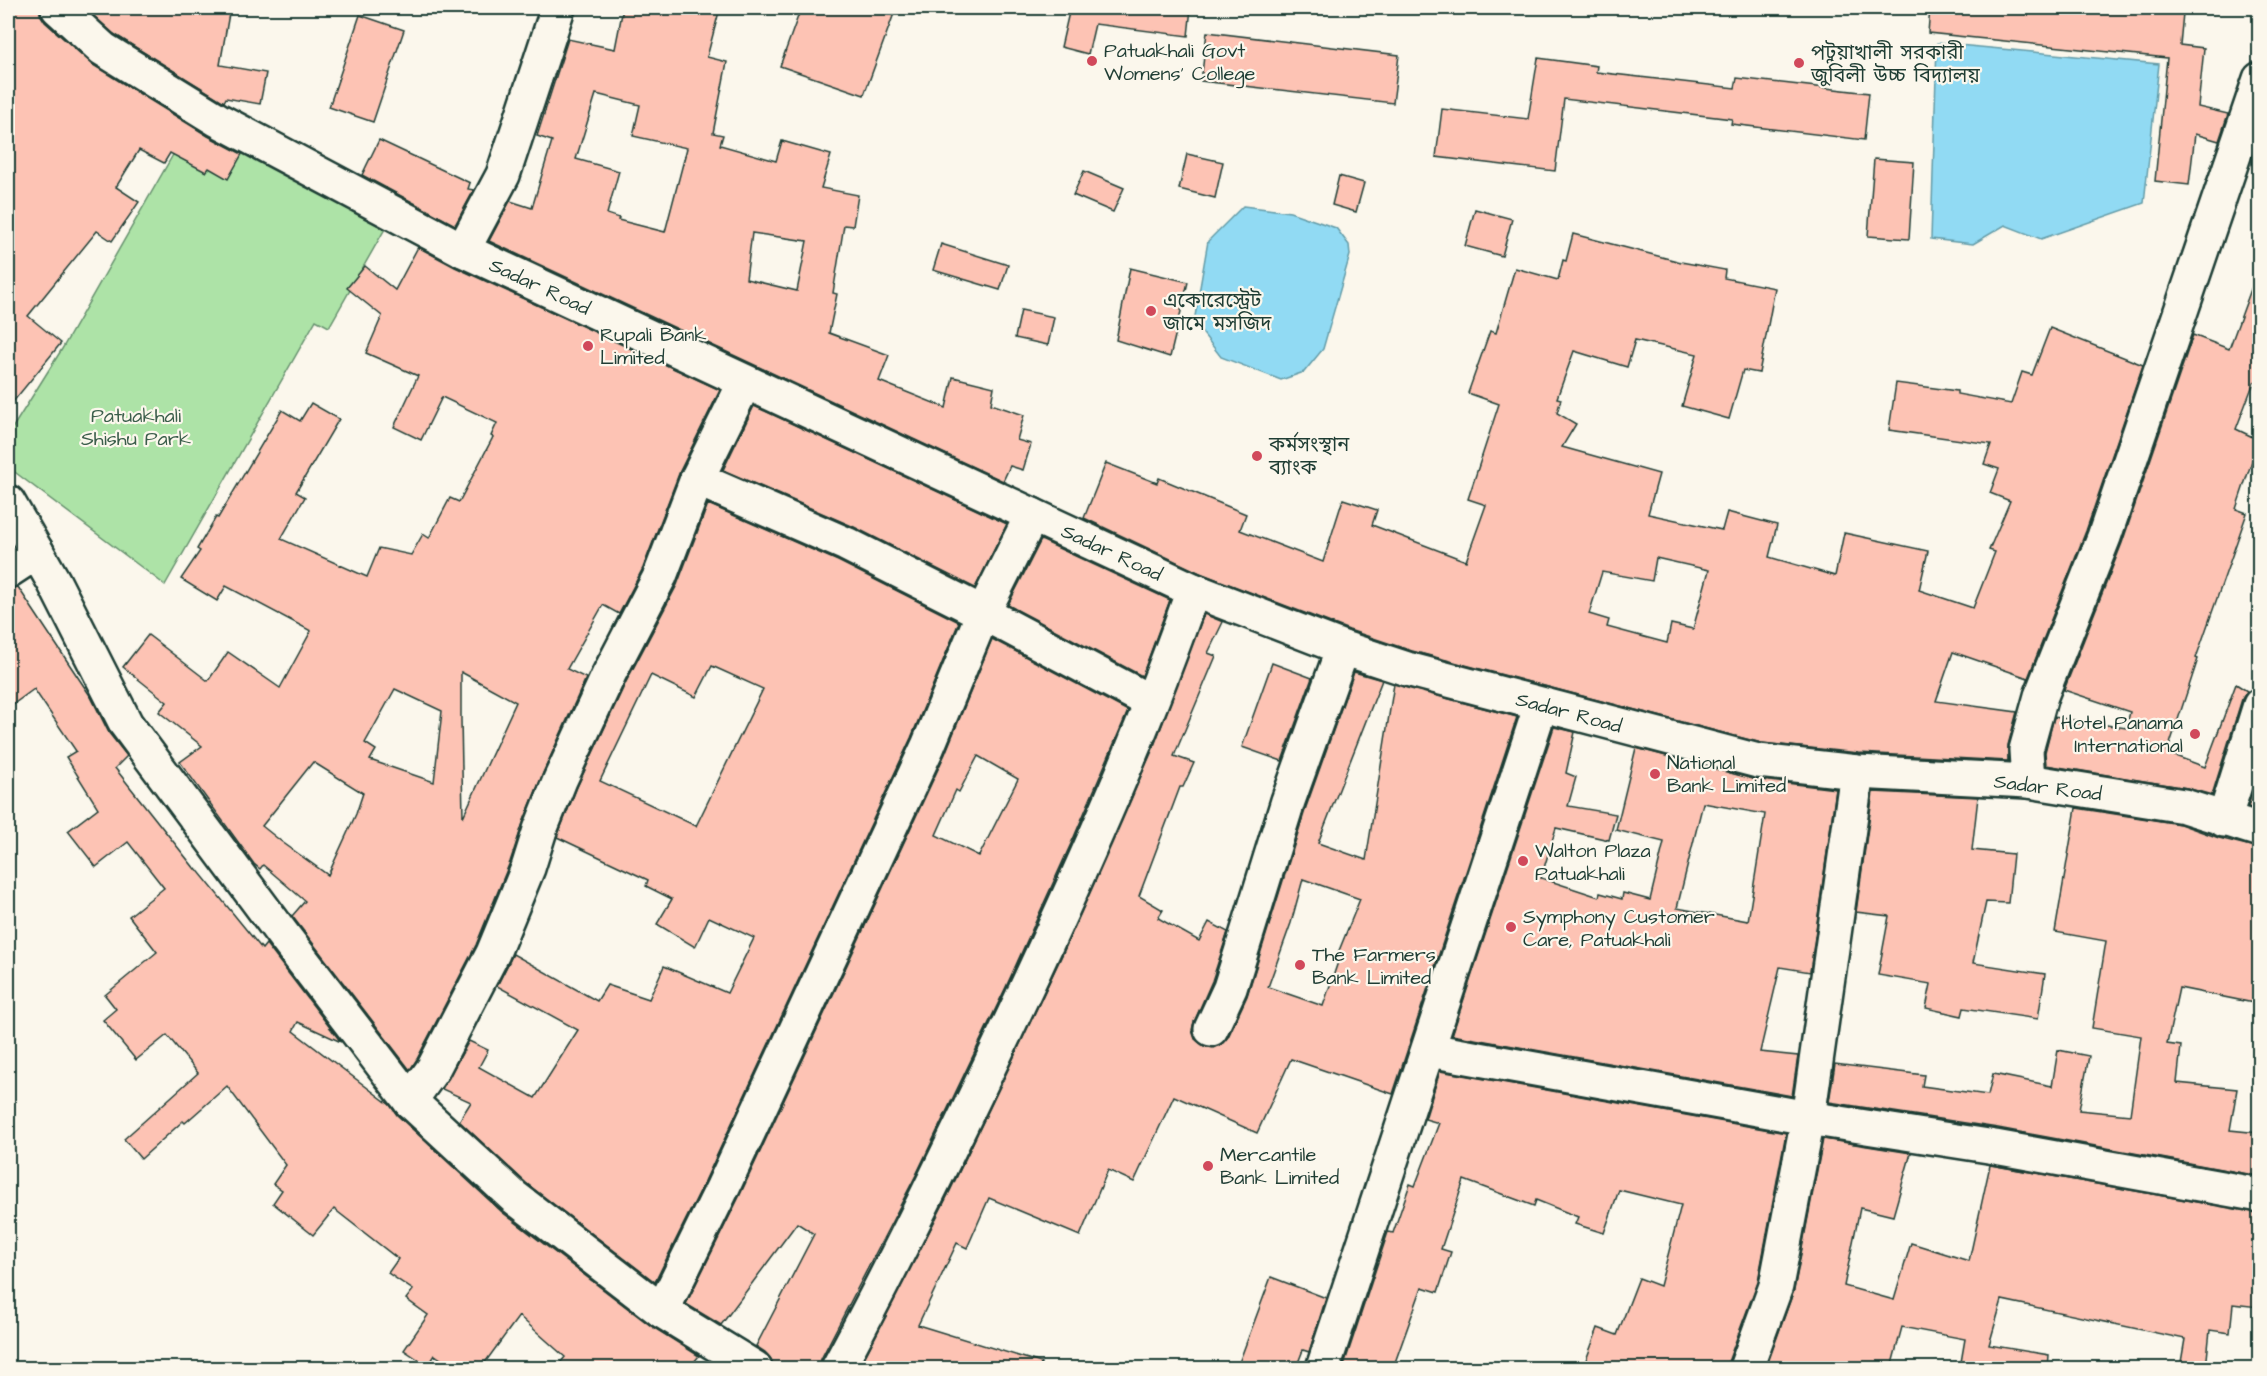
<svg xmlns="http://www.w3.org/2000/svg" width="2267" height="1376" viewBox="0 0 2267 1376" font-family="'Architects Daughter','Noto Sans Bengali',sans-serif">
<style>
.green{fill:#ade3a7;stroke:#66906e;stroke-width:1.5}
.water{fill:#91daf3;stroke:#639ba7;stroke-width:1.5}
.building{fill:#fdc3b4;stroke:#1f3d34;stroke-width:1.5;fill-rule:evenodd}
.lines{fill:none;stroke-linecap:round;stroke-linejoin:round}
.minor-casing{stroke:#1f3d34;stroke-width:38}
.tertiary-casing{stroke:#1f3d34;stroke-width:38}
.minor{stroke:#fbf7ec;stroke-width:33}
.tertiary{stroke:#fbf7ec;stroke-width:33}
.poi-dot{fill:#d1495b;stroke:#fbf7ec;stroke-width:2}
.labels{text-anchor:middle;stroke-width:4.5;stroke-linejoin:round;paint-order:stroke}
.poi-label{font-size:20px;fill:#1f3d34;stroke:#fbf7ec;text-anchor:start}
.street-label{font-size:20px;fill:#1f3d34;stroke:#fbf7ec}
.park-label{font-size:20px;fill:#3b5e4b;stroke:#fbf7ec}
</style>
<rect width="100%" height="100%" fill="#fbf7ec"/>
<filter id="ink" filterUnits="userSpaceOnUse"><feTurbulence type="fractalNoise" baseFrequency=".0167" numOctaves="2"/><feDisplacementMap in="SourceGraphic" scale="12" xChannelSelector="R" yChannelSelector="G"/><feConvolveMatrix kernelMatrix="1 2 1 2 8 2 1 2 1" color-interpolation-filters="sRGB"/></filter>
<g filter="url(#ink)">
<path class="green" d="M 194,118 L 386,227 L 329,327 L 316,320 L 165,585 L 8,467 L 8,435 L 62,349 Z"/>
<g class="water">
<path d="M 1937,43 L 2159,64 L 2144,203 L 2041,239 L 2005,225 L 1973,244 L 1931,239 Z"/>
<path d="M 1243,206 L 1290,212 L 1336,228 L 1349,245 L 1350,255 L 1323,349 L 1304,372 L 1281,380 L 1221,357 L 1194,322 L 1208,241 Z"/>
</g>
<g class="building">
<path d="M 8,8 L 40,8 L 40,14 L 45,22 L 93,65 L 208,136 L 242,154 L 228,179 L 209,168 L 206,172 L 170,153 L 164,163 L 139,150 L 116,187 L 139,202 L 112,241 L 97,231 L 28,316 L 61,343 L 8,408 Z"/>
<path d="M 85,8 L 230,8 L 220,65 L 266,73 L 260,104 L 226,98 L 224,102 L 114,34 Z"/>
<path d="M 623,8 L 720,8 L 707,57 L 727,62 L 713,133 L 723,135 L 720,145 L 776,161 L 782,141 L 831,155 L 821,188 L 858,195 L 853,226 L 844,225 L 833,293 L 837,294 L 829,333 L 889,355 L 879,381 L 946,408 L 953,377 L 994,387 L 991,404 L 1024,415 L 1017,440 L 1031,444 L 1023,470 L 1010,466 L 1003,481 L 489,241 L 510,201 L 532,208 L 552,141 L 537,136 L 568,39 L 615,49 ZM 596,94 L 640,105 L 633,136 L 687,148 L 665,232 L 618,220 L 619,218 L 607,214 L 619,171 L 576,159 ZM 752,233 L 807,241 L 797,291 L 746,279 Z"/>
<path d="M 801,8 L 896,8 L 864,95 L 780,66 Z"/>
<path d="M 1070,8 L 1191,8 L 1188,36 L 1095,24 L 1088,54 L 1061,47 Z"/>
<path d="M 1930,8 L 2126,8 L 2183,13 L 2180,45 L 2204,48 L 2198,107 L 2228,114 L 2219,141 L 2195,134 L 2189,185 L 2155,181 L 2167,58 L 1928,33 Z"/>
<path d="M 360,15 L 404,30 L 373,122 L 329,107 Z"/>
<path d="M 1207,32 L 1399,55 L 1393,103 L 1201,81 Z"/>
<path d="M 1538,58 L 1597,66 L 1596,72 L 1735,88 L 1737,78 L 1869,93 L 1864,140 L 1731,124 L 1732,119 L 1564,99 L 1555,171 L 1436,157 L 1442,109 L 1528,119 Z"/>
<path d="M 379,140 L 470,183 L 468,189 L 474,190 L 455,225 L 362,175 Z"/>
<path d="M 1187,154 L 1223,162 L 1215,198 L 1179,189 Z"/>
<path d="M 1874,159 L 1914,162 L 1909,239 L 1868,236 Z"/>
<path d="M 1084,171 L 1124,188 L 1113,212 L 1073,195 Z"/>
<path d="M 1339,176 L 1364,183 L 1356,212 L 1332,205 Z"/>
<path d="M 1475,209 L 1512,219 L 1502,256 L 1465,246 Z"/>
<path d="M 1573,234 L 1681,262 L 1725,270 L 1724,278 L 1775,288 L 1759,373 L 1743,370 L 1729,419 L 1682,406 L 1697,354 L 1635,340 L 1627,367 L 1574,351 L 1557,398 L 1561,399 L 1557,413 L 1576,424 L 1562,447 L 1659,474 L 1648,514 L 1722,530 L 1727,512 L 1777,525 L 1769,557 L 1835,576 L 1844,533 L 1928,551 L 1919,590 L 1973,608 L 1995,552 L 1989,550 L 2010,501 L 1990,493 L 1999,469 L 1984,464 L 1991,444 L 1889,430 L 1896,383 L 1957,391 L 1957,394 L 2011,404 L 2022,372 L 2032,375 L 2050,328 L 2143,365 L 2086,531 L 2028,678 L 1953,652 L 1936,701 L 2017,712 L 2008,745 L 2008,761 L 1859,753 L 1761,743 L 1412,651 L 1349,630 L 1200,573 L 1084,518 L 1106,463 L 1157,483 L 1159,478 L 1246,514 L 1240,530 L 1323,562 L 1343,499 L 1377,510 L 1372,525 L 1466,561 L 1486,505 L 1468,499 L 1499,404 L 1468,393 L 1490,331 L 1496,333 L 1515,268 L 1558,280 L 1563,260 L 1566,261 ZM 1656,558 L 1709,570 L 1693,629 L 1671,624 L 1667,643 L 1607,627 L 1609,620 L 1589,614 L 1602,572 L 1652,581 Z"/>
<path d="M 941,244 L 1008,265 L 1000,290 L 933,270 Z"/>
<path d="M 418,247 L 455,267 L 720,390 L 680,471 L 643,568 L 619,614 L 603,605 L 567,669 L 586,678 L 543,773 L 523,823 L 510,862 L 476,945 L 417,1059 L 410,1070 L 292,916 L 305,901 L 263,865 L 260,869 L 254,864 L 180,762 L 202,746 L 159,712 L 167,702 L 123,667 L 148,635 L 208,681 L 228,652 L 280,688 L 311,631 L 226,586 L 217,601 L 181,579 L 200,551 L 197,549 L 216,517 L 218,518 L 282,410 L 300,421 L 311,403 L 339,419 L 296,492 L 305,497 L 281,539 L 367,577 L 379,548 L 411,555 L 423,534 L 429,538 L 450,498 L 459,502 L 493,437 L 491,436 L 497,423 L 442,397 L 421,440 L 394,427 L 418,376 L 366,353 L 382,316 L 347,288 L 365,266 L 395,290 ZM 461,672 L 516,702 L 463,817 L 461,720 ZM 395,689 L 442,711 L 434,782 L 370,760 L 376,750 L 365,743 ZM 313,762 L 363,793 L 356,814 L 328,875 L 282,842 L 262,826 Z"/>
<path d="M 1130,268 L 1188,282 L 1170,357 L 1116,340 Z"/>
<path d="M 2257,273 L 2259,274 L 2259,383 L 2254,382 L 2236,429 L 2259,440 L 2236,509 L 2247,513 L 2196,658 L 2198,659 L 2167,753 L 2205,767 L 2236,684 L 2247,691 L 2242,699 L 2212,795 L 2187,788 L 2046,765 L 2045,752 L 2054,717 L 2126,728 L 2130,712 L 2064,690 L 2122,543 L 2193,335 L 2229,349 Z"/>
<path d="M 1021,310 L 1054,317 L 1048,345 L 1015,338 Z"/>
<path d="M 754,406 L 1007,524 L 975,588 L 854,527 L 723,470 Z"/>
<path d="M 708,504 L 838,561 L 959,622 L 911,738 L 705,1181 L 655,1282 L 526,1183 L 459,1121 L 471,1102 L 442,1089 L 469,1041 L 488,1050 L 479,1067 L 535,1098 L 578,1030 L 497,986 L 513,954 L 597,1001 L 607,985 L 649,999 L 664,966 L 727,993 L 754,938 L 709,917 L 695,947 L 657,924 L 672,899 L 646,886 L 648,880 L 557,837 L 577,787 L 626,682 L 677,585 ZM 712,666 L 763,689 L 696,826 L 600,781 L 651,675 L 696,697 Z"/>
<path d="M 1041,540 L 1170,600 L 1142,676 L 1008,605 Z"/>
<path d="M 18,587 L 91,697 L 109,733 L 127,756 L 115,768 L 195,869 L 196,868 L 262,949 L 266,944 L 341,1042 L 298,1022 L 293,1031 L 390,1105 L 397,1115 L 502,1212 L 651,1326 L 699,1356 L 689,1368 L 556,1368 L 565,1357 L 519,1316 L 481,1368 L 454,1368 L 435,1355 L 428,1366 L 404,1350 L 428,1315 L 406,1299 L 413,1290 L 388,1273 L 398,1259 L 334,1209 L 313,1235 L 273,1203 L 282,1190 L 273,1184 L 286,1165 L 227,1086 L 185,1123 L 183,1121 L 141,1159 L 124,1139 L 198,1073 L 167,1035 L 136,1060 L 103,1020 L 116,1009 L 105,995 L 157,952 L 129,916 L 164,888 L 128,842 L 96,867 L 68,831 L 98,808 L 66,757 L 76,751 L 34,689 L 8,708 L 8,589 Z"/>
<path d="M 1204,614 L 1223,622 L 1208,653 L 1216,656 L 1174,756 L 1194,763 L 1183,787 L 1180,787 L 1139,896 L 1163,910 L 1158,918 L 1199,941 L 1209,922 L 1228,932 L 1212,981 L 1194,1022 L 1192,1030 L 1195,1039 L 1204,1046 L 1213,1048 L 1222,1044 L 1228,1037 L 1247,996 L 1306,807 L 1354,672 L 1382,680 L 1318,843 L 1366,860 L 1394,684 L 1517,717 L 1393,1094 L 1291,1059 L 1257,1133 L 1174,1096 L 1134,1182 L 1108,1170 L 1080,1236 L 989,1198 L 967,1248 L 957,1243 L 918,1325 L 1041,1363 L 1040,1368 L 859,1368 L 950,1191 L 1063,953 L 1152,751 ZM 1303,879 L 1360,899 L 1336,958 L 1339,959 L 1323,1006 L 1268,987 L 1291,923 Z"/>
<path d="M 992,639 L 1128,711 L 1074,837 L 1006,987 L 916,1175 L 821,1359 L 819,1368 L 777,1368 L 773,1367 L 771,1359 L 765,1352 L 756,1346 L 814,1234 L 797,1223 L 721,1325 L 686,1304 L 739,1197 L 945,754 ZM 978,756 L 1018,779 L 979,856 L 936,835 L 956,790 L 959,792 Z"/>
<path d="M 1272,663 L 1312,678 L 1282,761 L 1242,747 Z"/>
<path d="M 1554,727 L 1575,732 L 1566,773 L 1576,777 L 1568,806 L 1616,814 L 1609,840 L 1556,828 L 1541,878 L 1599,897 L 1600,893 L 1622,899 L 1623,893 L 1650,900 L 1664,842 L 1616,830 L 1636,748 L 1753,779 L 1836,789 L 1810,972 L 1780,967 L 1760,1052 L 1798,1056 L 1792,1096 L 1452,1035 ZM 1703,803 L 1765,814 L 1748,921 L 1677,908 Z"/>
<path d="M 2259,769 L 2259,810 L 2248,807 Z"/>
<path d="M 1873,792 L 1978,797 L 1972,850 L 2013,854 L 2008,903 L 1986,902 L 1973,963 L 2045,974 L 2038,1019 L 1964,1008 L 1962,1016 L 1926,1008 L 1931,984 L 1878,975 L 1889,916 L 1856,912 Z"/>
<path d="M 2076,808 L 2180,824 L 2219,838 L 2259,848 L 2259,977 L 2254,1003 L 2179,988 L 2167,1044 L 2181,1046 L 2177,1083 L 2237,1089 L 2230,1130 L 2259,1133 L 2259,1176 L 1998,1128 L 1829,1102 L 1835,1064 L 1924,1075 L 1922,1086 L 1988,1095 L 1993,1074 L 2052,1086 L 2058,1050 L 2089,1056 L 2079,1110 L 2130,1115 L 2141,1036 L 2092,1028 L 2106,941 L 2055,932 Z"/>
<path d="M 1440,1071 L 1786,1133 L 1758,1281 L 1728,1362 L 1728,1368 L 1583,1368 L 1598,1328 L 1617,1335 L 1639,1278 L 1660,1286 L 1681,1205 L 1619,1190 L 1604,1233 L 1575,1224 L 1578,1217 L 1536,1200 L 1534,1206 L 1464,1180 L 1441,1249 L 1451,1252 L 1438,1292 L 1422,1287 L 1393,1368 L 1355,1368 L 1344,1365 L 1388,1232 L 1393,1233 L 1410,1184 L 1415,1186 L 1439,1123 L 1425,1119 Z"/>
<path d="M 1823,1139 L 1911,1153 L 1893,1216 L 1860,1208 L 1844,1286 L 1894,1300 L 1911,1243 L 1969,1261 L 1990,1165 L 2259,1213 L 2259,1307 L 2233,1304 L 2230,1333 L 2210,1330 L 2206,1368 L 2180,1368 L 2185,1339 L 2002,1300 L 1989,1345 L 2049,1355 L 2048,1368 L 1960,1368 L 1965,1339 L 1902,1327 L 1891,1368 L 1766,1368 L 1794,1290 Z"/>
<path d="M 1271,1277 L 1326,1298 L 1309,1352 L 1303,1350 L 1296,1368 L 1237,1368 Z"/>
</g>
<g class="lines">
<g class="minor-casing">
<g id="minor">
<path d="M 463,250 L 503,175 L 558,8"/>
<path d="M 697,479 L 846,544 L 983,613 L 1151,702"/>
<path d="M 8,502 L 54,582 L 126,724 L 283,935 L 410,1101 L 514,1197 L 662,1311 L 755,1368"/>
<path d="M 8,571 L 37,552"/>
<path d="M 2028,781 L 2026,750 L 2041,696 L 2104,537 L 2260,79"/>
<path d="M 2224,820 L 2260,705"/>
<path d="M 1211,1029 L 1230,988 L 1288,801 L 1343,648"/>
<path d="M 1429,1050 L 1808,1118 L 1857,772"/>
<path d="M 410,1101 L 433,1069 L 493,953 L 528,868 L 540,830 L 560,780 L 609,674 L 660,576 L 697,479 L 745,382"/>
<path d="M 662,1311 L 722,1189 L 928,746 L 983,613 L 1032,515"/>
<path d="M 838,1368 C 904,1246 964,1121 1023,995 C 1085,862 1145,729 1193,590"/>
<path d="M 1323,1368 L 1541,705"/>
<path d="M 1746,1368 L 1776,1286 L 1808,1118 L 1995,1147 L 2260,1195"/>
</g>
</g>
<g class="tertiary-casing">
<path id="tertiary" d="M 58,8 L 103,49 L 218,120 L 463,250 L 1193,590 L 1343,648 L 1407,669 L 1758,761 L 1857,772 L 2028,781 L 2184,806 L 2260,830"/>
</g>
<use href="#minor" class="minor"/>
<use href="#tertiary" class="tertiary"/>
</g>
</g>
<g class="poi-dot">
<circle cx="1092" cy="61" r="6"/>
<circle cx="1799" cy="63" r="6"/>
<circle cx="1151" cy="311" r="6"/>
<circle cx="588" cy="346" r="6"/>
<circle cx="1257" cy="456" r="6"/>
<circle cx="2195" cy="734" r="6"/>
<circle cx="1655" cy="774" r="6"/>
<circle cx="1523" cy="861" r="6"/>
<circle cx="1511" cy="927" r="6"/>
<circle cx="1300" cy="965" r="6"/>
<circle cx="1208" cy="1166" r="6"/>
</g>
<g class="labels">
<g class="poi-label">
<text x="1104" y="57">Patuakhali Govt<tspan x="1104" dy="23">Womens' College</tspan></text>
<text x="1811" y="59">পটুয়াখালী সরকারী<tspan x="1811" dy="23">জুবিলী উচ্চ বিদ্যালয়</tspan></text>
<text x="1163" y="307">একোরেস্ট্রেট<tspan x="1163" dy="23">জামে মসজিদ</tspan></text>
<text x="600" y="341">Rupali Bank<tspan x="600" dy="23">Limited</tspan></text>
<text x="1269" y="451">কর্মসংস্থান<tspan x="1269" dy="23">ব্যাংক</tspan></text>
<text x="2183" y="729" text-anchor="end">Hotel Panama<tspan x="2183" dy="23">International</tspan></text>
<text x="1667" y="769">National<tspan x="1667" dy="23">Bank Limited</tspan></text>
<text x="1535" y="857">Walton Plaza<tspan x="1535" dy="23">Patuakhali</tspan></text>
<text x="1523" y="923">Symphony Customer<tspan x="1523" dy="23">Care, Patuakhali</tspan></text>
<text x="1312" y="961">The Farmers<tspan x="1312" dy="23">Bank Limited</tspan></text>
<text x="1220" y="1161">Mercantile<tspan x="1220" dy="23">Bank Limited</tspan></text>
</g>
<g class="street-label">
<text transform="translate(540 286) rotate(25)" y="7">Sadar Road</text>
<text transform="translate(1112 552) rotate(25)" y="7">Sadar Road</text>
<text transform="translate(1569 712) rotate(15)" y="7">Sadar Road</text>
<text transform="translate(2048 787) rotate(7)" y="7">Sadar Road</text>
</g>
<g class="park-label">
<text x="136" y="422">Patuakhali<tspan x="136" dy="23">Shishu Park</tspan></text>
</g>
</g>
<rect width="2267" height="1376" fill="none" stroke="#fbf7ec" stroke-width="30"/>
<rect x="15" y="15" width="2237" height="1346" fill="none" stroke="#1f3d34" stroke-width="2" filter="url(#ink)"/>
</svg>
